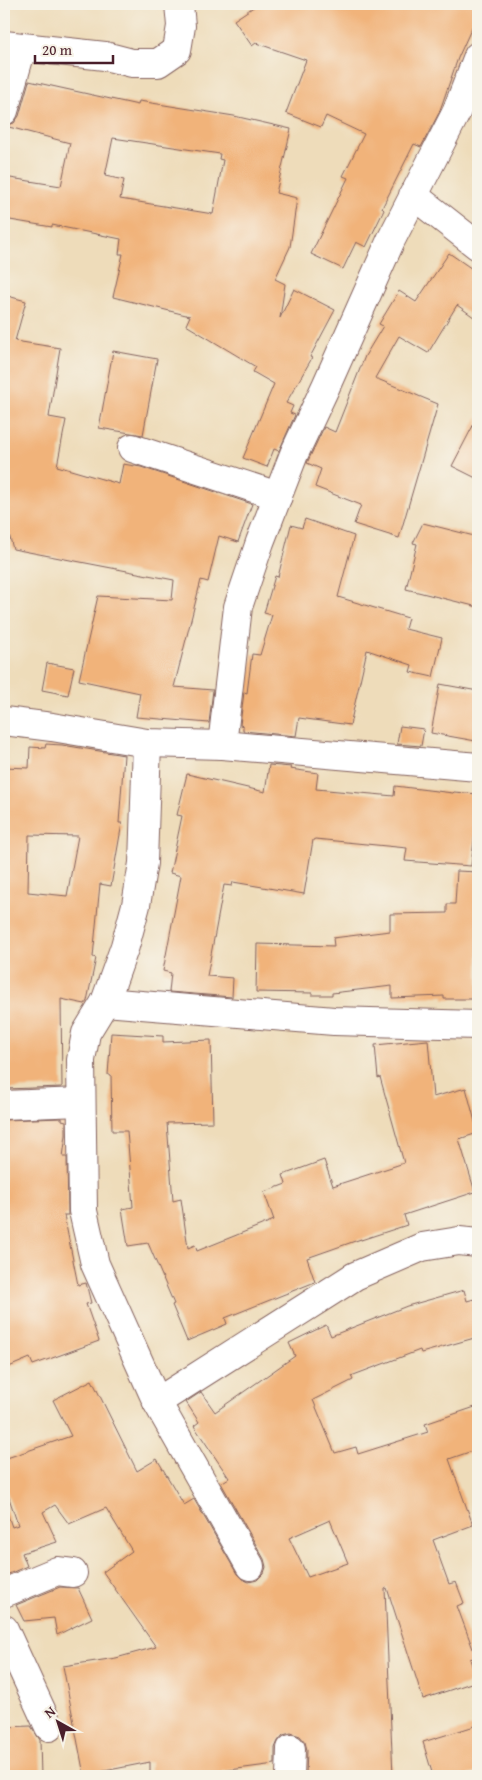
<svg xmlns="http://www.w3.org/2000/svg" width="482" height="1780" viewBox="0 0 482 1780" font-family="'Gentium Book Plus',serif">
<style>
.building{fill:#f1b37a;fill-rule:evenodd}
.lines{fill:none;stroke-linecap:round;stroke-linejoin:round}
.minor-casing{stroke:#83615d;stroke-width:30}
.tertiary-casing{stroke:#83615d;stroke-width:30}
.minor{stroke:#fff;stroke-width:28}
.tertiary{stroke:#fff;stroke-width:28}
</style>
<rect width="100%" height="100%" fill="#f7f3e8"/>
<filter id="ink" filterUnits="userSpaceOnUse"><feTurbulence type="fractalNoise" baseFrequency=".02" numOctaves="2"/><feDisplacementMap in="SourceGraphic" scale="10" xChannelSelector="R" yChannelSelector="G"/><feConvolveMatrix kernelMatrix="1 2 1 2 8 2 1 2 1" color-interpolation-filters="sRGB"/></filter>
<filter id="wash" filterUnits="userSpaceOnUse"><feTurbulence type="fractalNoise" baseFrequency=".0096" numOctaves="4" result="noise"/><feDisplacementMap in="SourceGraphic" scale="20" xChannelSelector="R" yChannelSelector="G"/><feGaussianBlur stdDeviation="1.12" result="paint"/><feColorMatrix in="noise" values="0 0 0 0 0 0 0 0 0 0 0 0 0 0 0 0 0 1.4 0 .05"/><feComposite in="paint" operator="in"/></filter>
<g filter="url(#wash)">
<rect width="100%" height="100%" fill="#eedcba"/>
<g id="blocks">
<g class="building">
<path d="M 258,4 L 478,4 L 478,14 L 458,58 L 439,113 L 421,147 L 414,144 L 382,208 L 384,210 L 366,247 L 356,242 L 343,269 L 311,254 L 348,178 L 343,176 L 364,134 L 326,116 L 321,127 L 286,113 L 306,60 L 256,43 L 252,46 L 234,20 Z"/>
<path d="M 29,81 L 138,105 L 139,101 L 234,116 L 291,129 L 276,193 L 297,198 L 290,247 L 275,279 L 285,284 L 280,318 L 294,289 L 335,310 L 310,357 L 312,358 L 286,403 L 293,406 L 290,413 L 295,415 L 279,451 L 274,449 L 267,467 L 243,458 L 274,384 L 253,372 L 256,367 L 186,325 L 190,316 L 113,297 L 123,254 L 119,254 L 121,239 L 52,225 L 52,227 L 4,219 L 4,177 L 61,186 L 70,143 L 5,126 L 14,123 L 19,116 ZM 113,138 L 220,154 L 219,159 L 223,160 L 213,214 L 120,199 L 124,180 L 105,176 Z"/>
<path d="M 449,253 L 478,273 L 478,320 L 457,305 L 428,353 L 399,336 L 375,378 L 438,404 L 399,538 L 354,524 L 361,505 L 315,487 L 321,469 L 307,463 L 324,427 L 335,432 L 365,356 L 383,326 L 379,324 L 399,291 L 416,302 Z"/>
<path d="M 4,295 L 26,301 L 15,341 L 60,348 L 49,417 L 66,420 L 57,466 L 119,484 L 123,464 L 141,467 L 252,504 L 238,542 L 219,536 L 208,582 L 201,580 L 174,687 L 213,690 L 209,723 L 136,717 L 140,693 L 79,680 L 98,596 L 172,600 L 174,580 L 13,549 L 4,515 Z"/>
<path d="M 113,351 L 157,359 L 143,435 L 99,428 Z"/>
<path d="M 478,416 L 478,479 L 452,466 Z"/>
<path d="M 305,519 L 354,536 L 338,597 L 408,618 L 405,629 L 442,638 L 433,677 L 410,672 L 412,665 L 367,650 L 350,725 L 299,718 L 296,736 L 243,731 L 243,726 L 240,725 L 244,692 L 247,693 L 252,654 L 260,655 L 272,615 L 264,613 L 275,576 L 278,577 L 291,525 L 302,528 Z"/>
<path d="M 423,523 L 478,537 L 478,607 L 406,589 L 417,544 L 413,543 Z"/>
<path d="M 47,663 L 74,668 L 68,695 L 42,690 Z"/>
<path d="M 440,684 L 478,691 L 478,728 L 476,741 L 431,733 Z"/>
<path d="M 400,726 L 424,729 L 421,746 L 397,744 Z"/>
<path d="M 46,744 L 62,745 L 124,755 L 119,823 L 122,823 L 111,886 L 100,884 L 93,957 L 96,958 L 87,1001 L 85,1004 L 61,999 L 62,1087 L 4,1089 L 4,767 L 29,768 L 30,747 L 45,748 ZM 29,835 L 78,836 L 67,896 L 28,892 Z"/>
<path d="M 269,765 L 291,767 L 290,769 L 318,773 L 316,789 L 394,796 L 395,786 L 453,793 L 454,792 L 478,794 L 478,824 L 476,823 L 471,866 L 405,861 L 407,848 L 315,839 L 313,840 L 304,894 L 233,882 L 232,886 L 224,885 L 207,976 L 233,978 L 232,997 L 169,992 L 171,973 L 163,971 L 181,876 L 170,873 L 182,816 L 177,815 L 187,774 L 265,792 Z"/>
<path d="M 457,871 L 478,872 L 478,999 L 444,999 L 444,996 L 392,998 L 392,986 L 332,993 L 332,995 L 312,995 L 312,993 L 256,992 L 257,944 L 334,946 L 333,938 L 390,931 L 390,914 L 447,913 L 447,904 L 455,904 Z"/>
<path d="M 111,1033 L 163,1036 L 163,1042 L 211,1040 L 213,1122 L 167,1123 L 173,1201 L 181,1199 L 188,1248 L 195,1245 L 197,1251 L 274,1220 L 264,1192 L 286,1184 L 283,1175 L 324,1160 L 333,1186 L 404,1163 L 380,1077 L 378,1078 L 375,1045 L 428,1040 L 433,1097 L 466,1088 L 478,1133 L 459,1139 L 475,1192 L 404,1215 L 407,1225 L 361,1240 L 361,1239 L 307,1258 L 315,1282 L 225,1318 L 227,1324 L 187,1341 L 172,1305 L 174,1304 L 148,1243 L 128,1246 L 122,1209 L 133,1207 L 127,1131 L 112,1131 L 111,1075 L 108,1075 Z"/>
<path d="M 62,1118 L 62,1120 L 66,1121 L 66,1135 L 63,1157 L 67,1157 L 68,1215 L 64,1215 L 78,1285 L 86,1283 L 91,1303 L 86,1304 L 99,1341 L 33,1365 L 30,1358 L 4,1369 L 4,1120 Z"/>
<path d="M 464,1290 L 467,1301 L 478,1298 L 478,1337 L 421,1353 L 420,1350 L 351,1376 L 353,1380 L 313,1400 L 335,1453 L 356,1447 L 358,1454 L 428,1432 L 425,1424 L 478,1406 L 478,1449 L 449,1459 L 473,1525 L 433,1540 L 449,1584 L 456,1582 L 464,1603 L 457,1606 L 476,1657 L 470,1659 L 477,1681 L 423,1699 L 387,1588 L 385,1589 L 393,1776 L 306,1776 L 307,1750 L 305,1742 L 300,1736 L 291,1733 L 283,1735 L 278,1741 L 275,1748 L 275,1764 L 222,1771 L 223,1776 L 150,1776 L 150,1762 L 84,1775 L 63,1666 L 116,1658 L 156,1647 L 103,1572 L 132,1551 L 106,1508 L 69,1524 L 55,1505 L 43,1512 L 57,1542 L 22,1553 L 27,1566 L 4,1576 L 4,1510 L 6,1510 L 12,1527 L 18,1525 L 4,1483 L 4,1459 L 71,1436 L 53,1400 L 92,1380 L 137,1471 L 157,1459 L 184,1505 L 194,1499 L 237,1574 L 242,1579 L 249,1582 L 257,1580 L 264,1573 L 266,1567 L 264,1559 L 221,1483 L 229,1478 L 194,1426 L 199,1422 L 186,1402 L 201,1392 L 215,1412 L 295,1356 L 289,1343 L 326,1325 L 331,1336 L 407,1306 ZM 330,1520 L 348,1563 L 308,1577 L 289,1538 Z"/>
<path d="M 60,1587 L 78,1588 L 92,1618 L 57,1635 L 54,1618 L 24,1621 L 16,1605 Z"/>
<path d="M 478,1725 L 478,1772 L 464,1776 L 433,1776 L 423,1742 Z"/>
<path d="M 31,1726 L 40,1740 L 41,1776 L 4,1776 L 4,1727 Z"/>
</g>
</g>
</g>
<g filter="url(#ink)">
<use href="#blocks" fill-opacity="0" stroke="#83615d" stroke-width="1"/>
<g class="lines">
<g class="minor-casing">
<g id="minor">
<path d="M 4,45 L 105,56 L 132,63 L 158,63 L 177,50 L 181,26 L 179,4"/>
<path d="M 4,111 L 22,48"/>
<path d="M 413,195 L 478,246"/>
<path d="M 132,448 L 278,496"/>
<path d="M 147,743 L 143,863 L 136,905 L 125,946 L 105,1002 L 86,1033 L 81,1060 L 83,1211 L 95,1264 L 157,1402 L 250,1566"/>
<path d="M 222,745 L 238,607 L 260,542 L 294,454 L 326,386 L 391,240 L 456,113 L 478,56"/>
<path d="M 105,1002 L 334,1021 L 478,1025"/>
<path d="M 4,1105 L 81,1102"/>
<path d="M 157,1402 L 355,1276 L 422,1247 L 459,1241 L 478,1243"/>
<path d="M 4,1593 L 57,1571 L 73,1573"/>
<path d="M 4,1629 L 49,1727"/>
<path d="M 290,1776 L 291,1749"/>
</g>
</g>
<g class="tertiary-casing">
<path id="tertiary" d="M 4,721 L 52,727 L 147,743 L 222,745 L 478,767"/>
</g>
<use href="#minor" class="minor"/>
<use href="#tertiary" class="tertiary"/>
</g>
</g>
<rect width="482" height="1780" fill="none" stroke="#f7f3e8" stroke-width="20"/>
<g transform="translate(58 1722) rotate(321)" stroke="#f7f3e8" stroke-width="4" paint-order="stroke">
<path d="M0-4L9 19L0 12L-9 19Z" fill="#4a1f2b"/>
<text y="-8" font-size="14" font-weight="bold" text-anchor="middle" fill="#4a1f2b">N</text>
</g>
<path d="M35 55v8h78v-8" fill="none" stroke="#4a1f2b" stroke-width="2.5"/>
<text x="42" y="55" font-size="15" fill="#4a1f2b" stroke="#f7f3e8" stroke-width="4" paint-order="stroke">20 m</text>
</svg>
